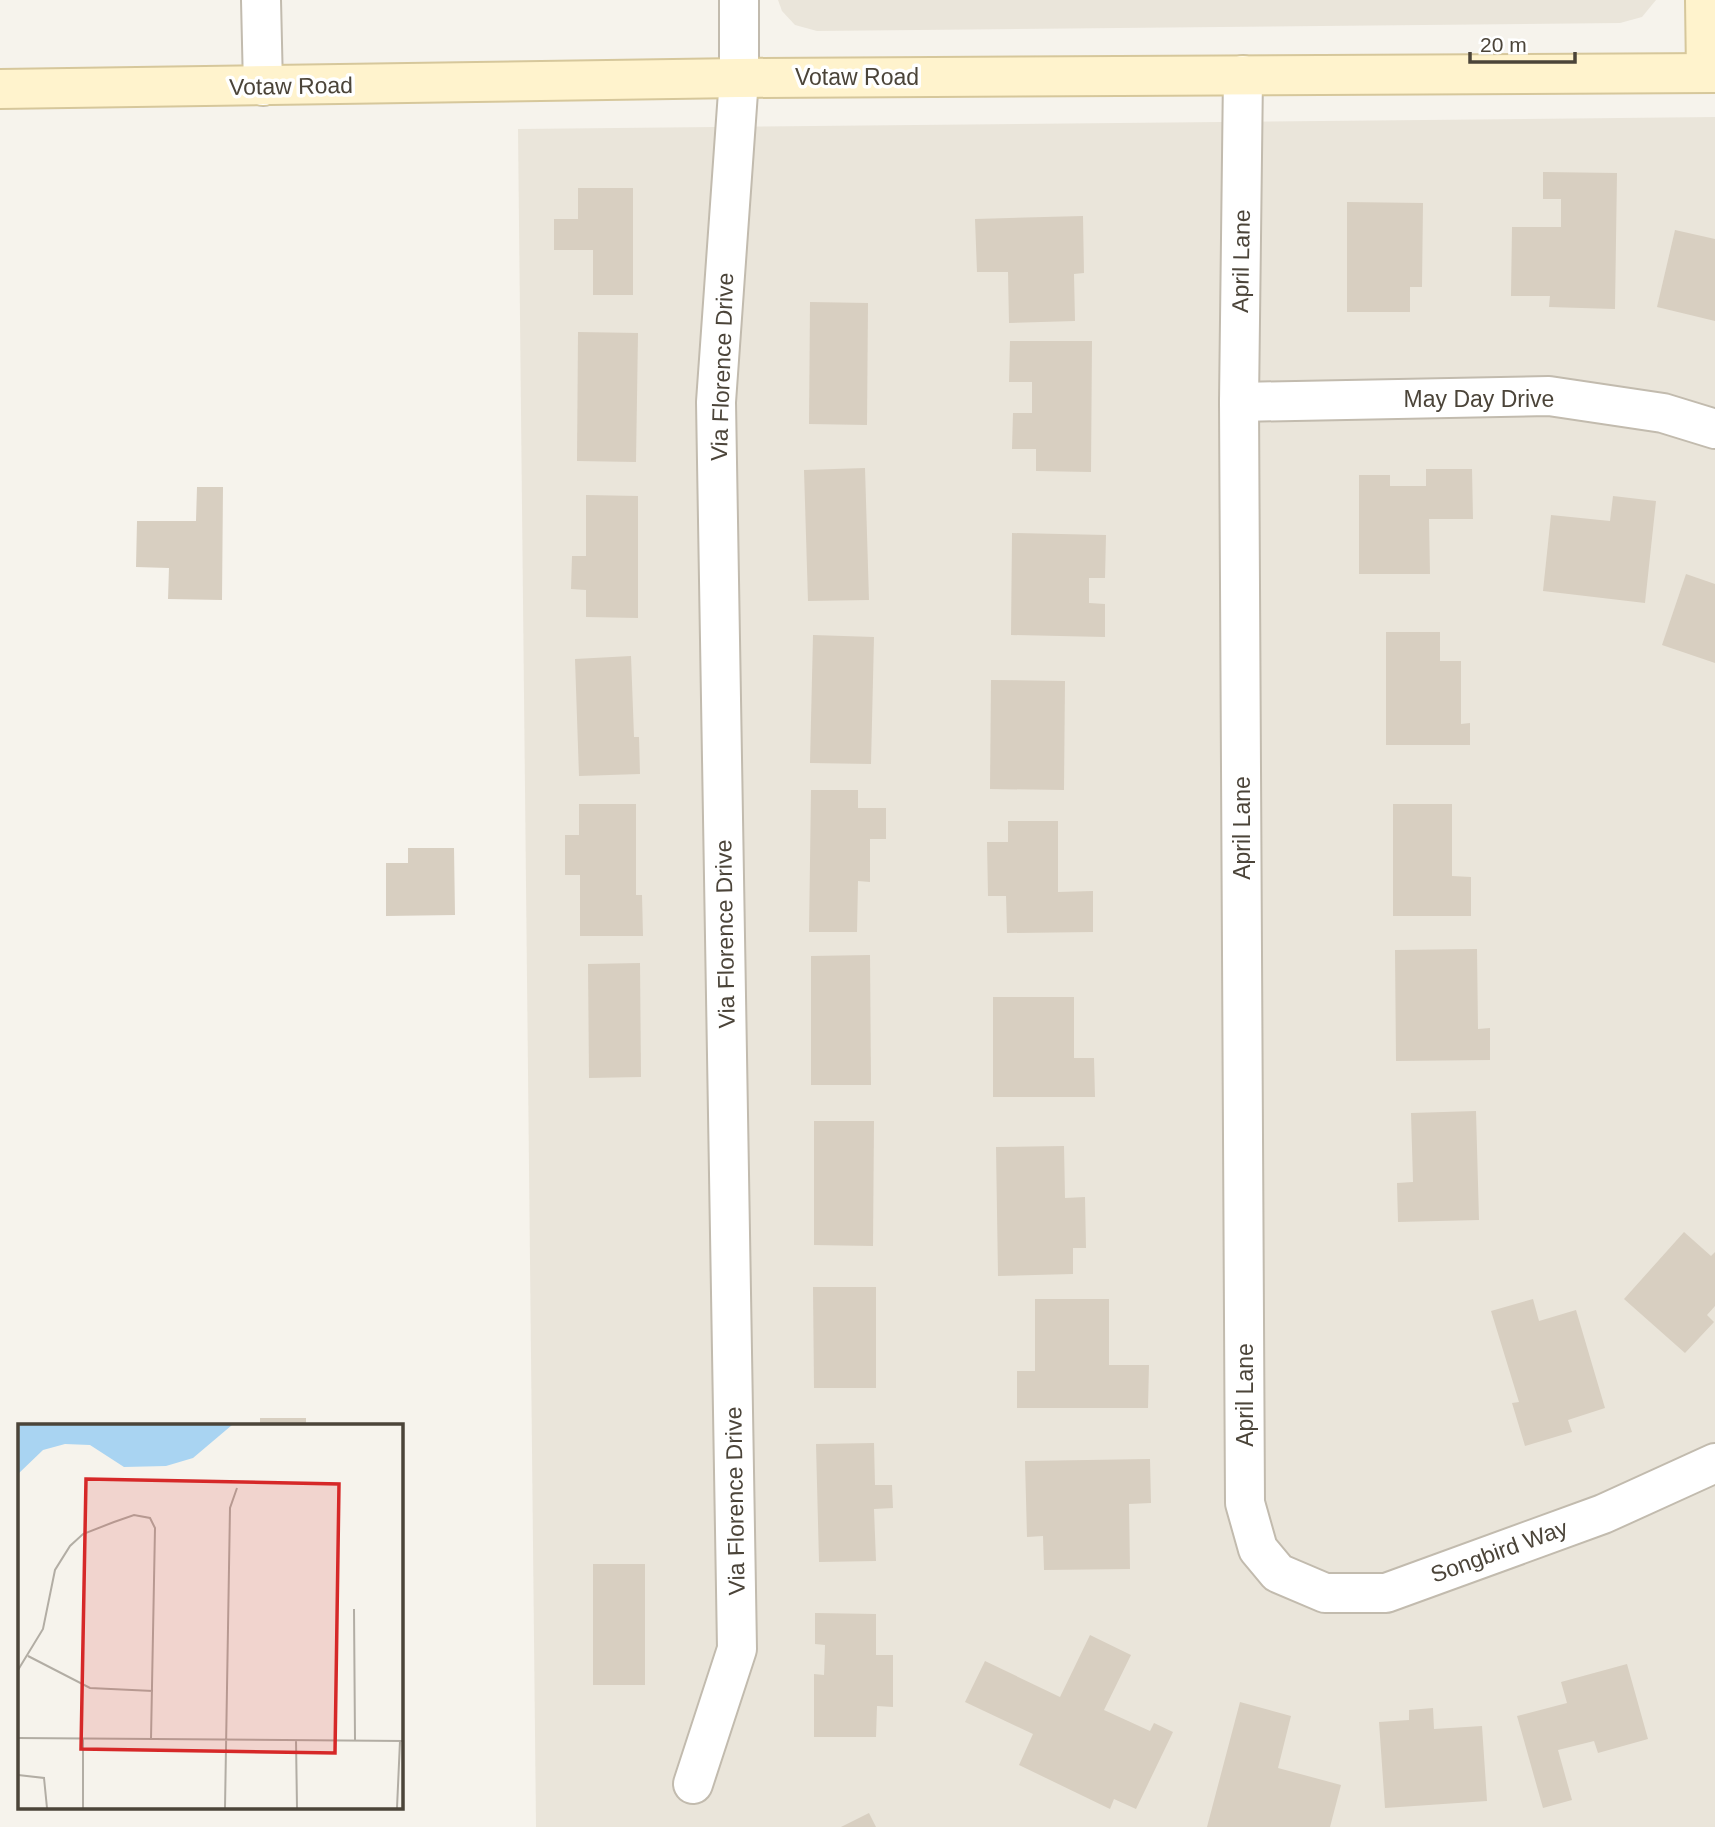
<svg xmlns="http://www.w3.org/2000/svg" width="1715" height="1827" viewBox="0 0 1715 1827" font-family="Arial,sans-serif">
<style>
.residential{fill:#eae5da}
.building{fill:#d8cfc1}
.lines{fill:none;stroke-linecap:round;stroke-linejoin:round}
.street-casing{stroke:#c2bbae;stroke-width:42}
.secondary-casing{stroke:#d6c79b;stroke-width:42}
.street{stroke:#fff;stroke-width:38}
.secondary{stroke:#fff3cd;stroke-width:38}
.labels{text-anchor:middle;stroke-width:7;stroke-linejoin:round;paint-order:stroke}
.street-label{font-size:23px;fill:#4b4439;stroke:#fff}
.inset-road{fill:none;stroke:#b2ada4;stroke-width:2}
.view{fill:#d62828;fill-opacity:0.15;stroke:#d62828;stroke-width:3.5}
.inset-edge{fill:none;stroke:#4b4439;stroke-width:3.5}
</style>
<rect width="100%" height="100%" fill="#f6f3ec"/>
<g class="residential">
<path d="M 778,0 L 1656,0 L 1642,17 L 1620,23 L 817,31 L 795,25 L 782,11 Z"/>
<path d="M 1715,117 L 1715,1827 L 536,1827 L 518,129 Z"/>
</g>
<g class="building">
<path d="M 1543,172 L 1617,173 L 1615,309 L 1549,307 L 1550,296 L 1511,296 L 1512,227 L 1561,227 L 1561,199 L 1543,199 Z"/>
<path d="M 578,188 L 633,188 L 633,295 L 593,295 L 593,250 L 554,250 L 554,219 L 578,219 Z"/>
<path d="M 1347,202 L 1423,203 L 1422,287 L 1410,287 L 1410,312 L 1347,312 Z"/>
<path d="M 1083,216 L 1084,273 L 1074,274 L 1075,321 L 1009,323 L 1008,272 L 977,272 L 975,219 Z"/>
<path d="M 1675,230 L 1715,239 L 1715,321 L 1657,307 Z"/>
<path d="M 810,302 L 868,303 L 867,425 L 809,424 Z"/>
<path d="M 578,332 L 638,333 L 636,462 L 577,461 Z"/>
<path d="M 1010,341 L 1092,341 L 1091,472 L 1036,471 L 1036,449 L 1012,449 L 1013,413 L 1032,413 L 1032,382 L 1009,382 Z"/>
<path d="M 865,468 L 869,600 L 808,601 L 804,470 Z"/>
<path d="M 1426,469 L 1472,469 L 1473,519 L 1429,519 L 1430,574 L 1359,574 L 1359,475 L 1390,475 L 1390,486 L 1426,486 Z"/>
<path d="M 197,487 L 223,487 L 222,600 L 168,599 L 169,568 L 136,567 L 137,521 L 196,521 Z"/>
<path d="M 586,495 L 638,496 L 638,618 L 586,617 L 586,590 L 571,589 L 572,556 L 586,556 Z"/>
<path d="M 1613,496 L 1656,501 L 1645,603 L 1543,591 L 1551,515 L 1610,521 Z"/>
<path d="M 1012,533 L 1106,535 L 1105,578 L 1089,578 L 1089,603 L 1105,604 L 1105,637 L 1011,635 Z"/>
<path d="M 1686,574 L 1715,584 L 1715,663 L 1662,645 Z"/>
<path d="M 1386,632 L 1440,632 L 1440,661 L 1461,661 L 1461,724 L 1470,723 L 1470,745 L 1386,745 Z"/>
<path d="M 813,635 L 874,637 L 871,764 L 810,763 Z"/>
<path d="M 631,656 L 634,737 L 639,737 L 640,774 L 579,776 L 575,659 Z"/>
<path d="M 991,680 L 1065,681 L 1064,790 L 990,789 Z"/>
<path d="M 811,790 L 858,790 L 858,808 L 886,808 L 886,839 L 870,839 L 870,882 L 858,881 L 857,932 L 809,932 Z"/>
<path d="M 579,804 L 636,804 L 636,895 L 642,895 L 643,936 L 580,936 L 580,875 L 565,875 L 565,835 L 579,835 Z"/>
<path d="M 1393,804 L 1452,804 L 1452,876 L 1471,877 L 1471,916 L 1393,916 Z"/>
<path d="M 1008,821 L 1058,821 L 1058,892 L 1093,891 L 1093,932 L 1007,933 L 1006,896 L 988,896 L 987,842 L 1008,842 Z"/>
<path d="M 408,848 L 454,848 L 455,915 L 386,916 L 386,863 L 408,863 Z"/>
<path d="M 1477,949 L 1478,1029 L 1490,1028 L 1490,1060 L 1396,1061 L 1395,950 Z"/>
<path d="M 870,955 L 871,1085 L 811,1085 L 811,956 Z"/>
<path d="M 640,963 L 641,1077 L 589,1078 L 588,964 Z"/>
<path d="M 993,997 L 1074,997 L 1074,1058 L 1094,1058 L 1095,1097 L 993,1097 Z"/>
<path d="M 1476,1111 L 1479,1220 L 1398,1222 L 1397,1183 L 1413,1182 L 1411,1113 Z"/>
<path d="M 814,1121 L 874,1121 L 873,1246 L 814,1245 Z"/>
<path d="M 1064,1146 L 1065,1198 L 1085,1197 L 1086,1248 L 1073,1248 L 1073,1274 L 998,1276 L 996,1147 Z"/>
<path d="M 1684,1232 L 1711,1256 L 1715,1252 L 1715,1306 L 1707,1315 L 1714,1322 L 1685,1353 L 1624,1299 Z"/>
<path d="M 813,1287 L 876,1287 L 876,1388 L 814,1388 Z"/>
<path d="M 1035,1299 L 1109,1299 L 1109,1365 L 1149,1365 L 1148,1408 L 1017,1408 L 1017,1371 L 1035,1371 Z"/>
<path d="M 1533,1299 L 1539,1321 L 1576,1310 L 1605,1408 L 1568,1420 L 1572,1432 L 1525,1446 L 1512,1403 L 1519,1402 L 1491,1311 Z"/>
<rect x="260" y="1418" width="46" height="8"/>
<path d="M 874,1443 L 875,1485 L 892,1485 L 893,1508 L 874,1509 L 876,1561 L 819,1562 L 816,1444 Z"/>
<path d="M 1150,1459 L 1151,1503 L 1129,1504 L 1130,1569 L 1044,1570 L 1043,1536 L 1027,1537 L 1025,1461 Z"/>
<rect x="593" y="1564" width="52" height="121"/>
<path d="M 815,1613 L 876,1614 L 876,1655 L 893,1655 L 893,1707 L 877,1706 L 876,1737 L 814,1737 L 814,1674 L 824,1675 L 825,1645 L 815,1644 Z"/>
<path d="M 1090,1635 L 1131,1655 L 1104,1710 L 1150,1731 L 1154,1723 L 1173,1732 L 1136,1809 L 1114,1799 L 1110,1809 L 1019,1765 L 1033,1734 L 965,1702 L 985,1661 L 1060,1697 Z"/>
<path d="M 1627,1664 L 1648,1739 L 1598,1753 L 1594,1741 L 1558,1750 L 1572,1800 L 1543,1808 L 1517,1716 L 1567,1703 L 1561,1682 Z"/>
<path d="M 1240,1702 L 1291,1716 L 1278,1768 L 1341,1785 L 1330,1827 L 1207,1827 Z"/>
<path d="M 1433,1708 L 1434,1729 L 1482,1726 L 1487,1801 L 1385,1808 L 1379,1722 L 1409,1720 L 1409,1710 Z"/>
<path d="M 869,1813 L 876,1827 L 841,1827 Z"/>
</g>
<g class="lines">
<g class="street-casing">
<g id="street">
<path d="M 261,0 L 263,86"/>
<path d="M 1243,75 L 1239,402 L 1245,1503 L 1258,1549 L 1278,1573 L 1325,1593 L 1386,1593 L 1603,1514 L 1715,1463"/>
<path d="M 1239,402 L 1549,396 L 1663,413 L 1715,429"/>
<path d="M 693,1784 L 737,1649 L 716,402 L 739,78 L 739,0"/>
</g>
</g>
<g class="secondary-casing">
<g id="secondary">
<path d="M 1705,0 L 1706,73"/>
<path d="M 0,89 L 739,78 L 1715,73"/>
</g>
</g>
<use href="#street" class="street"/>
<use href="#secondary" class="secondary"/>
</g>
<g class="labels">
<g class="street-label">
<text x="857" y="85">Votaw Road</text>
<text transform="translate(291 86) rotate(-1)" y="8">Votaw Road</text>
<text transform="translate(1241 261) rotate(-89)" y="8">April Lane</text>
<text transform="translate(722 367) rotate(-88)" y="8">Via Florence Drive</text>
<text x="1479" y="407">May Day Drive</text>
<text transform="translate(1242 828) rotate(-90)" y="8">April Lane</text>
<text transform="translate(725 934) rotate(-91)" y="8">Via Florence Drive</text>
<text transform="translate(1245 1395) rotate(-90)" y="8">April Lane</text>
<text transform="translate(735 1501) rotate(-91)" y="8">Via Florence Drive</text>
<text transform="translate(1499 1551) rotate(-20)" y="8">Songbird Way</text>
</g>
</g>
<g transform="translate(18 1424)">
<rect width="385" height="385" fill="#f6f3ec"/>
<path d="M 0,1 L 214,1 L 175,34 L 148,42 L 106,43 L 72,21 L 47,20 L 25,26 L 0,50 Z" fill="#a9d4f2"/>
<path class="inset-road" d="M 336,185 L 337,316M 10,232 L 72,264 L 135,267M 0,246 L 25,205 L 37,146 L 52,122 L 65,110 L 96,98 L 116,91 L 132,94 L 137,104 L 133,315M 0,314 L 385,317M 278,316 L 279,384M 0,351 L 26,354 L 29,384M 65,384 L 65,314M 207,384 L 212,84 L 219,64M 379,384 L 382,317"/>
<path class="view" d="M 68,55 L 321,60 L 317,329 L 63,325 Z"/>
<rect width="385" height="385" class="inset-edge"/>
</g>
<path d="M1470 52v10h105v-10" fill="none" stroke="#4b4439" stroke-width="3.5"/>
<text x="1480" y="52" font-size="21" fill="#4b4439" stroke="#ffffff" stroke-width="5" paint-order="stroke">20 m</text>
</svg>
